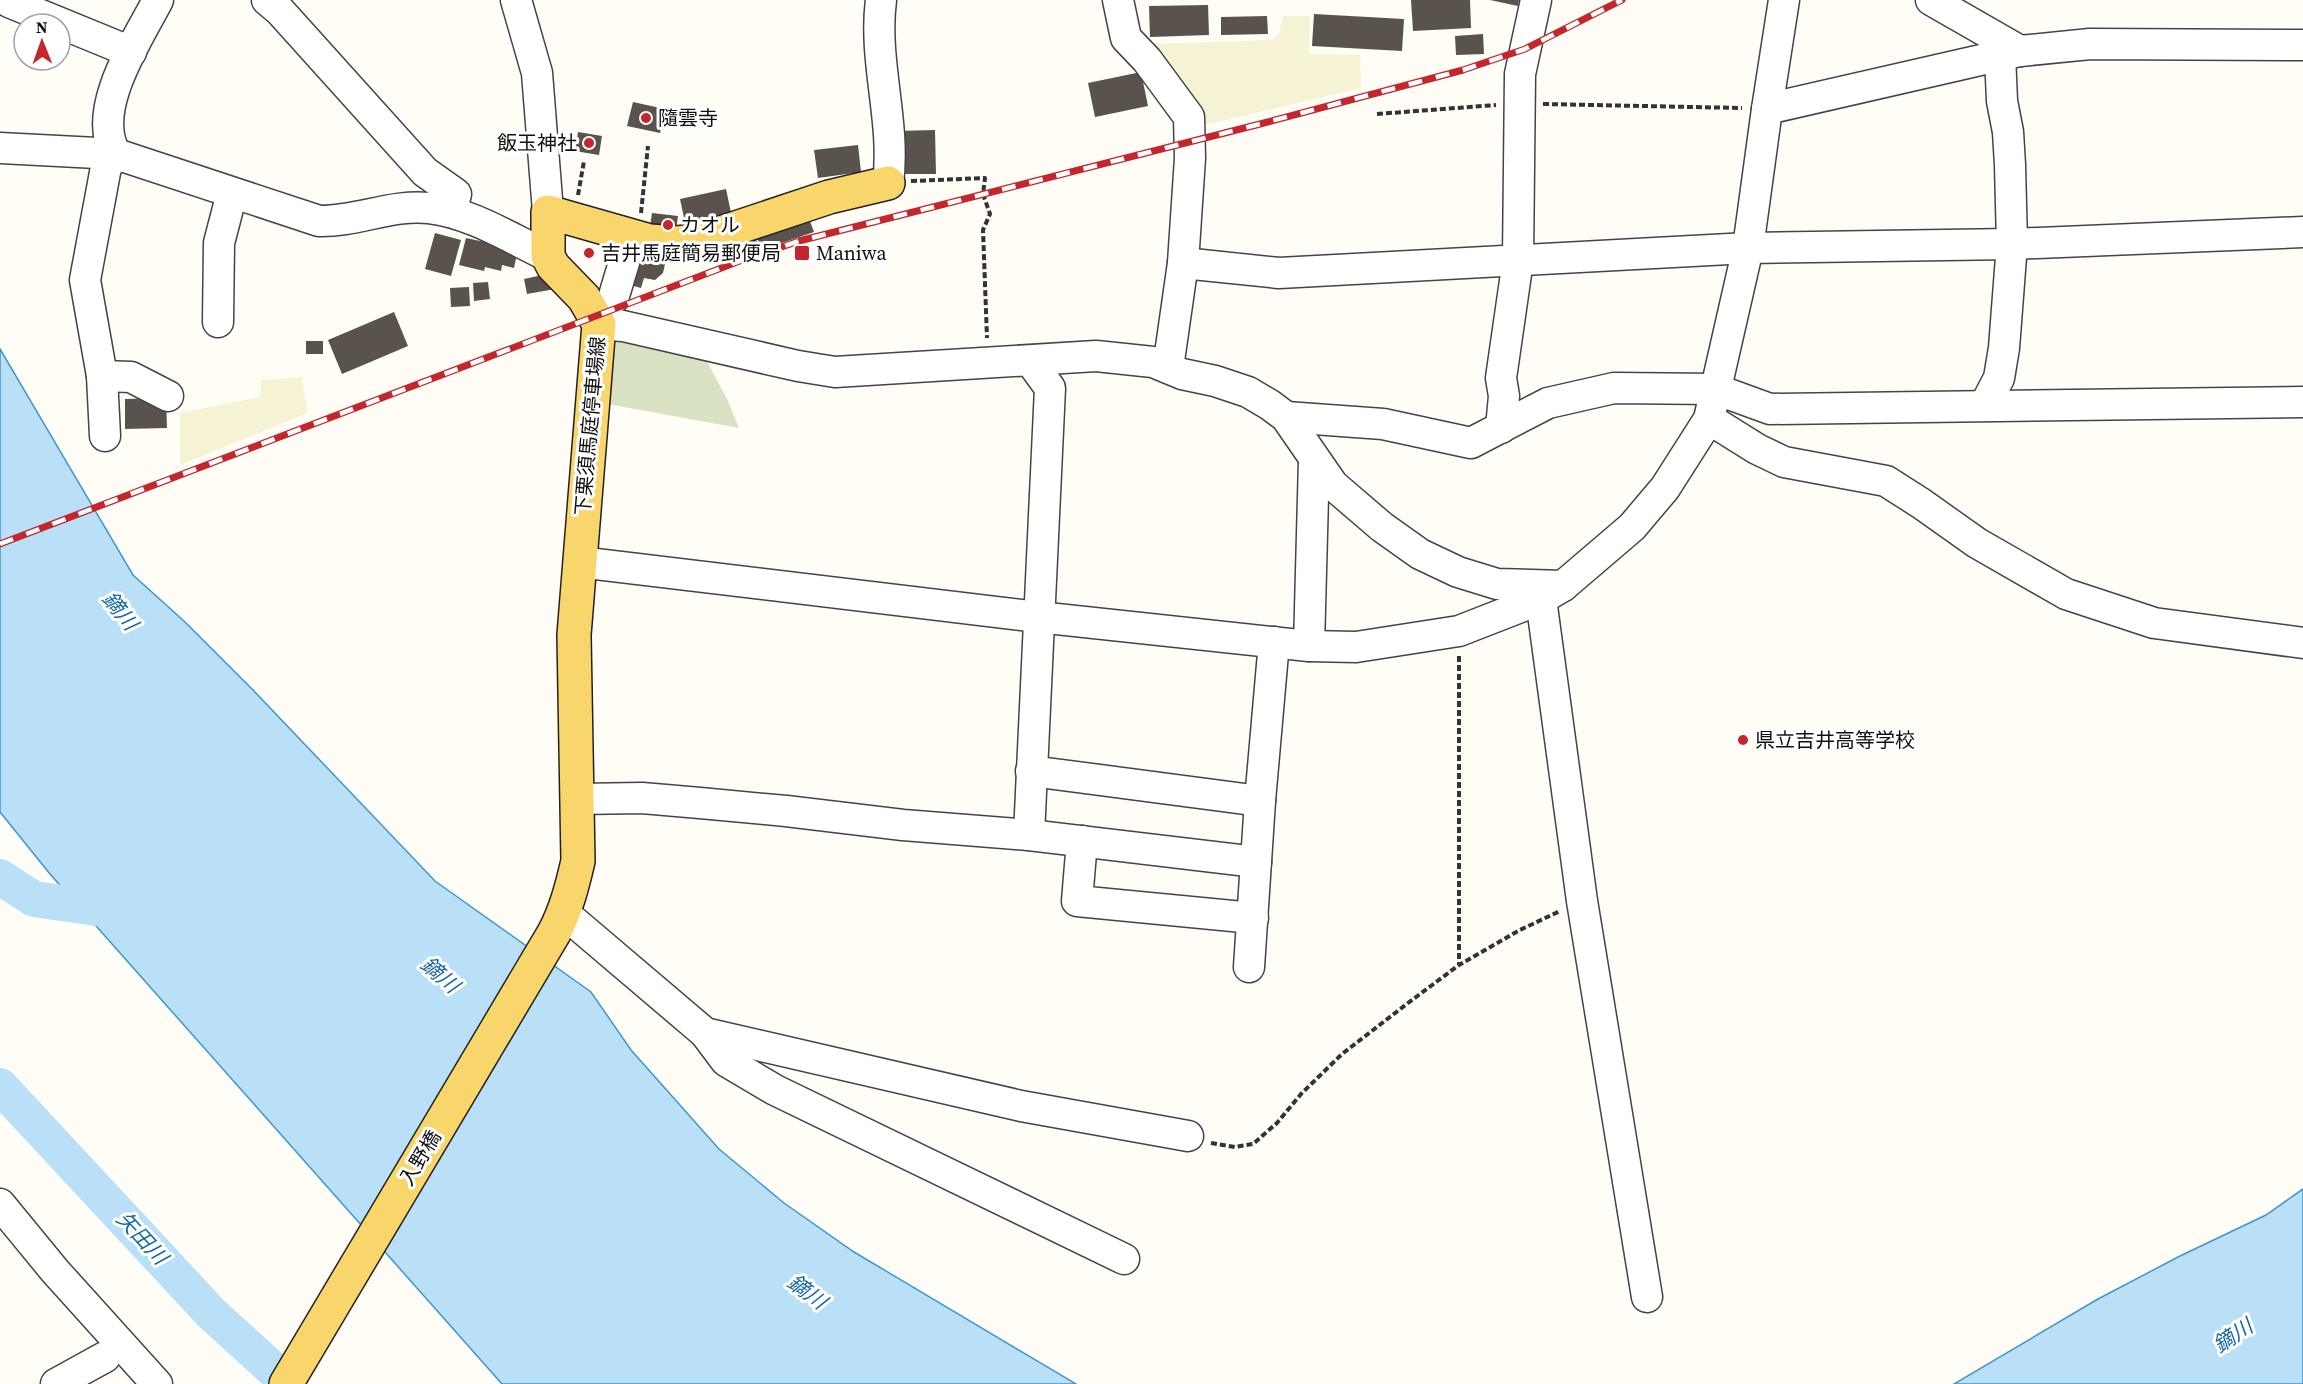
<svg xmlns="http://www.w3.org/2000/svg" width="2303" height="1384" viewBox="0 0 2303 1384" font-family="'Source Serif 4','Noto Sans JP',serif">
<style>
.farmland{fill:#f6f3d4}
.cemetery{fill:#d9e3c4}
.water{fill:#b9e0f7;stroke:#3f96cf;stroke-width:1.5}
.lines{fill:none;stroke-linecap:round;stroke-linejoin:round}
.river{stroke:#b9e0f7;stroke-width:36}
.building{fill:#5a524d}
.minor-casing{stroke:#444;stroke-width:33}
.major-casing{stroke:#222;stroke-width:36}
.path{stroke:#333;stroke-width:4;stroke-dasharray:6 3;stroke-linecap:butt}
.minor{stroke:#fff;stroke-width:30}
.major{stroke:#f9d66b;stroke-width:33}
.rail-casing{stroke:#c4262e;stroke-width:7}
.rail{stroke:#fff;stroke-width:4.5;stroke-dasharray:14;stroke-linecap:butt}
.poi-dot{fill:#c4262e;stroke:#fff;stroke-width:2}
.labels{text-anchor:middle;stroke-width:6;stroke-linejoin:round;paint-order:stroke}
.poi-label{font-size:20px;fill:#111;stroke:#fff;text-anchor:start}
.street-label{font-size:20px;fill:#111;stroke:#fff}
.water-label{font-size:21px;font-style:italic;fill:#1768a6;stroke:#fff}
</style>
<rect width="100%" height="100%" fill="#fffdf5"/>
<g class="farmland">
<path d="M 1283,16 L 1310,16 L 1309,54 L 1360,55 L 1361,88 L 1196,127 L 1152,44 L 1273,40 L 1279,34 Z"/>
<path d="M 302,377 L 307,413 L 180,465 L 180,413 L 260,397 L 261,380 Z"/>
</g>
<path class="cemetery" d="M 611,335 L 704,356 L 727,399 L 739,428 L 602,403 Z"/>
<g class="water">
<path d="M 0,349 L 133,575 L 185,622 L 253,690 L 435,881 L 591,992 L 631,1050 L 719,1149 L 784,1203 L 854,1252 L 1076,1384 L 502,1384 L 50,874 L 0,812 Z"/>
<path d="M 2303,1189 L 2303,1384 L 1954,1384 L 2098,1299 L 2180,1256 L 2266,1215 Z"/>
</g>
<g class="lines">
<g class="river">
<path d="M 0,877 L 34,899 L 124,912"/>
<path d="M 0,1086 L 212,1314 L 289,1384"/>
</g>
</g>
<g class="building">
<path d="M 1411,0 L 1470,0 L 1471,28 L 1413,31 Z"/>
<path d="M 1490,0 L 1519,0 L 1518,6 Z"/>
<path d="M 1208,5 L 1209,35 L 1150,37 L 1149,6 Z"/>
<path d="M 1314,14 L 1404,19 L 1402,51 L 1312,46 Z"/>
<path d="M 1267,16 L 1268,34 L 1221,35 L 1221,17 Z"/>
<path d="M 1483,34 L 1484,54 L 1456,55 L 1455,36 Z"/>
<path d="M 1141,72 L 1148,106 L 1095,117 L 1088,83 Z"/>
<path d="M 633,102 L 665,109 L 660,133 L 627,126 Z"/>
<path d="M 935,130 L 936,174 L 897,174 L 896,131 Z"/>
<path d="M 578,132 L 602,136 L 599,155 L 575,151 Z"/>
<path d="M 858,145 L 861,172 L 818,178 L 814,150 Z"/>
<path d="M 726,189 L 733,222 L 687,232 L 680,199 Z"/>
<path d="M 652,213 L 678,216 L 676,230 L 650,227 Z"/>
<path d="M 807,213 L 814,232 L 761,250 L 755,230 Z"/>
<path d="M 435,233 L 461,240 L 451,276 L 425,269 Z"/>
<path d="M 466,238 L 518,249 L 514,268 L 502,265 L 501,271 L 485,267 L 484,271 L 459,265 Z"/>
<path d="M 736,238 L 741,252 L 731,256 L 726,242 Z"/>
<path d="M 756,239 L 760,250 L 748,254 L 744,243 Z"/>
<path d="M 639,245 L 668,251 L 663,273 L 655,280 L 644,278 L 641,288 L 630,285 Z"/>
<path d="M 552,273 L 555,289 L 527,294 L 524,279 Z"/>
<path d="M 488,282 L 490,299 L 474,301 L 473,283 Z"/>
<path d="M 469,287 L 470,306 L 451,307 L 450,288 Z"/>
<path d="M 394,312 L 408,346 L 342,374 L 328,340 Z"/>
<rect x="306" y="341" width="17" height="13"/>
<path d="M 166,398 L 167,428 L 125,429 L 125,399 Z"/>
</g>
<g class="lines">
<g class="minor-casing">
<g id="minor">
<path d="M 158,0 C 138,39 89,111 116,154 L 319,221 C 356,222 392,204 429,208 C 469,212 512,239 548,256"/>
<path d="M 267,0 L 280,11 L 425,172 L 456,194 L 451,212"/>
<path d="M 516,0 L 537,73 L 548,212"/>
<path d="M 881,0 C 873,61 896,122 888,183"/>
<path d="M 1118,0 L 1126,38 L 1147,60 L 1189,117 L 1190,158 L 1183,263 L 1168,368"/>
<path d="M 1931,0 L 2020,51"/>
<path d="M 9,2 L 131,52"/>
<path d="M 1767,109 L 2020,51 L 2090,44 L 2303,45"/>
<path d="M 0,148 L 116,154"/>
<path d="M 1183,263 L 1279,273 L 1748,248 L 2012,244 L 2303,232"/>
<path d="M 613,299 L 632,236"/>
<path d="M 218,322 L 219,243 L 232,193"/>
<path d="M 599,324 L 623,326 L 798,366 L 835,372 L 1096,356 L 1153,362 L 1182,374 L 1215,381 L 1248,392 L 1270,405 L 1286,417 L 1333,485 L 1382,527 L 1420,554 L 1458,572 L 1497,584 L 1563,586"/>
<path d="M 102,376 L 131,377 L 168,396"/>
<path d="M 1985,405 L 1999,378 L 2004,348 L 2012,244 L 2010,165 L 2008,132 L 2002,101 L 2000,55"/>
<path d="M 1286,417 L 1383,424 L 1471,443 L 1548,403 L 1614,388 L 1715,389 L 1770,409 L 2303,402"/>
<path d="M 1709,419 L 1757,449 L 1784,462 L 1886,481 L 1922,504 L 1977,543 L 2066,594 L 2154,623 L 2303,643"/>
<path d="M 1501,428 L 1504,396 L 1501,378 L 1518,260 L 1520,74 L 1536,0"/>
<path d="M 105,436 L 102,376 L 85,280 L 106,167 L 116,154"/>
<path d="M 579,562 L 1038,617 L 1309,646 L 1356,647 L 1459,631 L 1541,599 L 1563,586 L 1632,527 L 1665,488 L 1709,419 L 1748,248 L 1767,109 L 1784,0"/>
<path d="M 1541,599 L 1582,901 L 1647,1297"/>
<path d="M 1309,646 L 1314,460"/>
<path d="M 1031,771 L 1260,801"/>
<path d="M 578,799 L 642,798 L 700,803 L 786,811 L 903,825 L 1029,835 L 1256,862"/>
<path d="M 1029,835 L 1050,388 L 1031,362"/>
<path d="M 1082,841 L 1077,901 L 1253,918"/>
<path d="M 565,914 L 705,1033 L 1021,1106 L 1188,1136"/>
<path d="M 1249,967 L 1260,801 L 1274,642"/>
<path d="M 705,1033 L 726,1061 L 775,1090 L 1124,1259"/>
<path d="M 0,1204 L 55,1271 L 157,1384"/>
<path d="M 56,1384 L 105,1357"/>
</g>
</g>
<g class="major-casing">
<path id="major" d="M 286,1384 L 554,933 C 566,910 572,887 578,861 L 574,635 L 599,324 L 584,298 L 553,266 L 548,256 L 548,212 L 650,241 L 678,243 L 703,239 L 829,197 L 888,183"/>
</g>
<g class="path">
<path d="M 1543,104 L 1742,108"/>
<path d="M 1377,114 L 1496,105"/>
<path d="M 911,181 L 985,178 L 983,194 L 990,214 L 983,230 L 987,338"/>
<path d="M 578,195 L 584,161"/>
<path d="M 641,213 L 648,146"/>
<path d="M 1459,656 L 1459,965"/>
<path d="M 1211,1143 L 1235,1147 L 1253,1144 L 1277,1123 L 1301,1094 L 1342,1054 L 1408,1003 L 1459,965 L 1520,930 L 1560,911"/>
</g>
<use href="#minor" class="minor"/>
<use href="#major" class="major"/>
<g class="rail-casing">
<path id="rail" d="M 0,544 L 737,262 L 799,241 L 1260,124 L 1463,70 L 1525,49 L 1622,0"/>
</g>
<use href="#rail" class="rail"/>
</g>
<g class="poi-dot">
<circle cx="646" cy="118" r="6"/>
<circle cx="589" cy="143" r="6"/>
<circle cx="668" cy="225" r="6"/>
<circle cx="589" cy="253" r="6"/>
<rect x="794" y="245" width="16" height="16" rx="3"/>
<circle cx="1743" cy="740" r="6"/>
</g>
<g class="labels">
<g class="poi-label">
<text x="658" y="125">隨雲寺</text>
<text x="577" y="150" text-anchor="end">飯玉神社</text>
<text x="680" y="232">カオル</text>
<text x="601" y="260">吉井馬庭簡易郵便局</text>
<text x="816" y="260">Maniwa</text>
<text x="1755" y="747">県立吉井高等学校</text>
</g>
<g class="street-label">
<text transform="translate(590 426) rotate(-85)" y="7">下栗須馬庭停車場線</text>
<text transform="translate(420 1158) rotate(-59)" y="7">入野橋</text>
</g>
<g class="water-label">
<text transform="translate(120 611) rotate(51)" y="7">鏑川</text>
<text transform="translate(440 975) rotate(41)" y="7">鏑川</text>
<text transform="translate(142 1238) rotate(47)" y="7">矢田川</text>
<text transform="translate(807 1292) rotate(37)" y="7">鏑川</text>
<text transform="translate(2233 1336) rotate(-34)" y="7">鏑川</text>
</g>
</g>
<g transform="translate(42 42) rotate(359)"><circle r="28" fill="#ffffff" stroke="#a0a0a0" stroke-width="1.5"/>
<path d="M0-4.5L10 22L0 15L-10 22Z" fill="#c4262e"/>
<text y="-9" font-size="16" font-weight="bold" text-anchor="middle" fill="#111111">N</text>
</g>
</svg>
